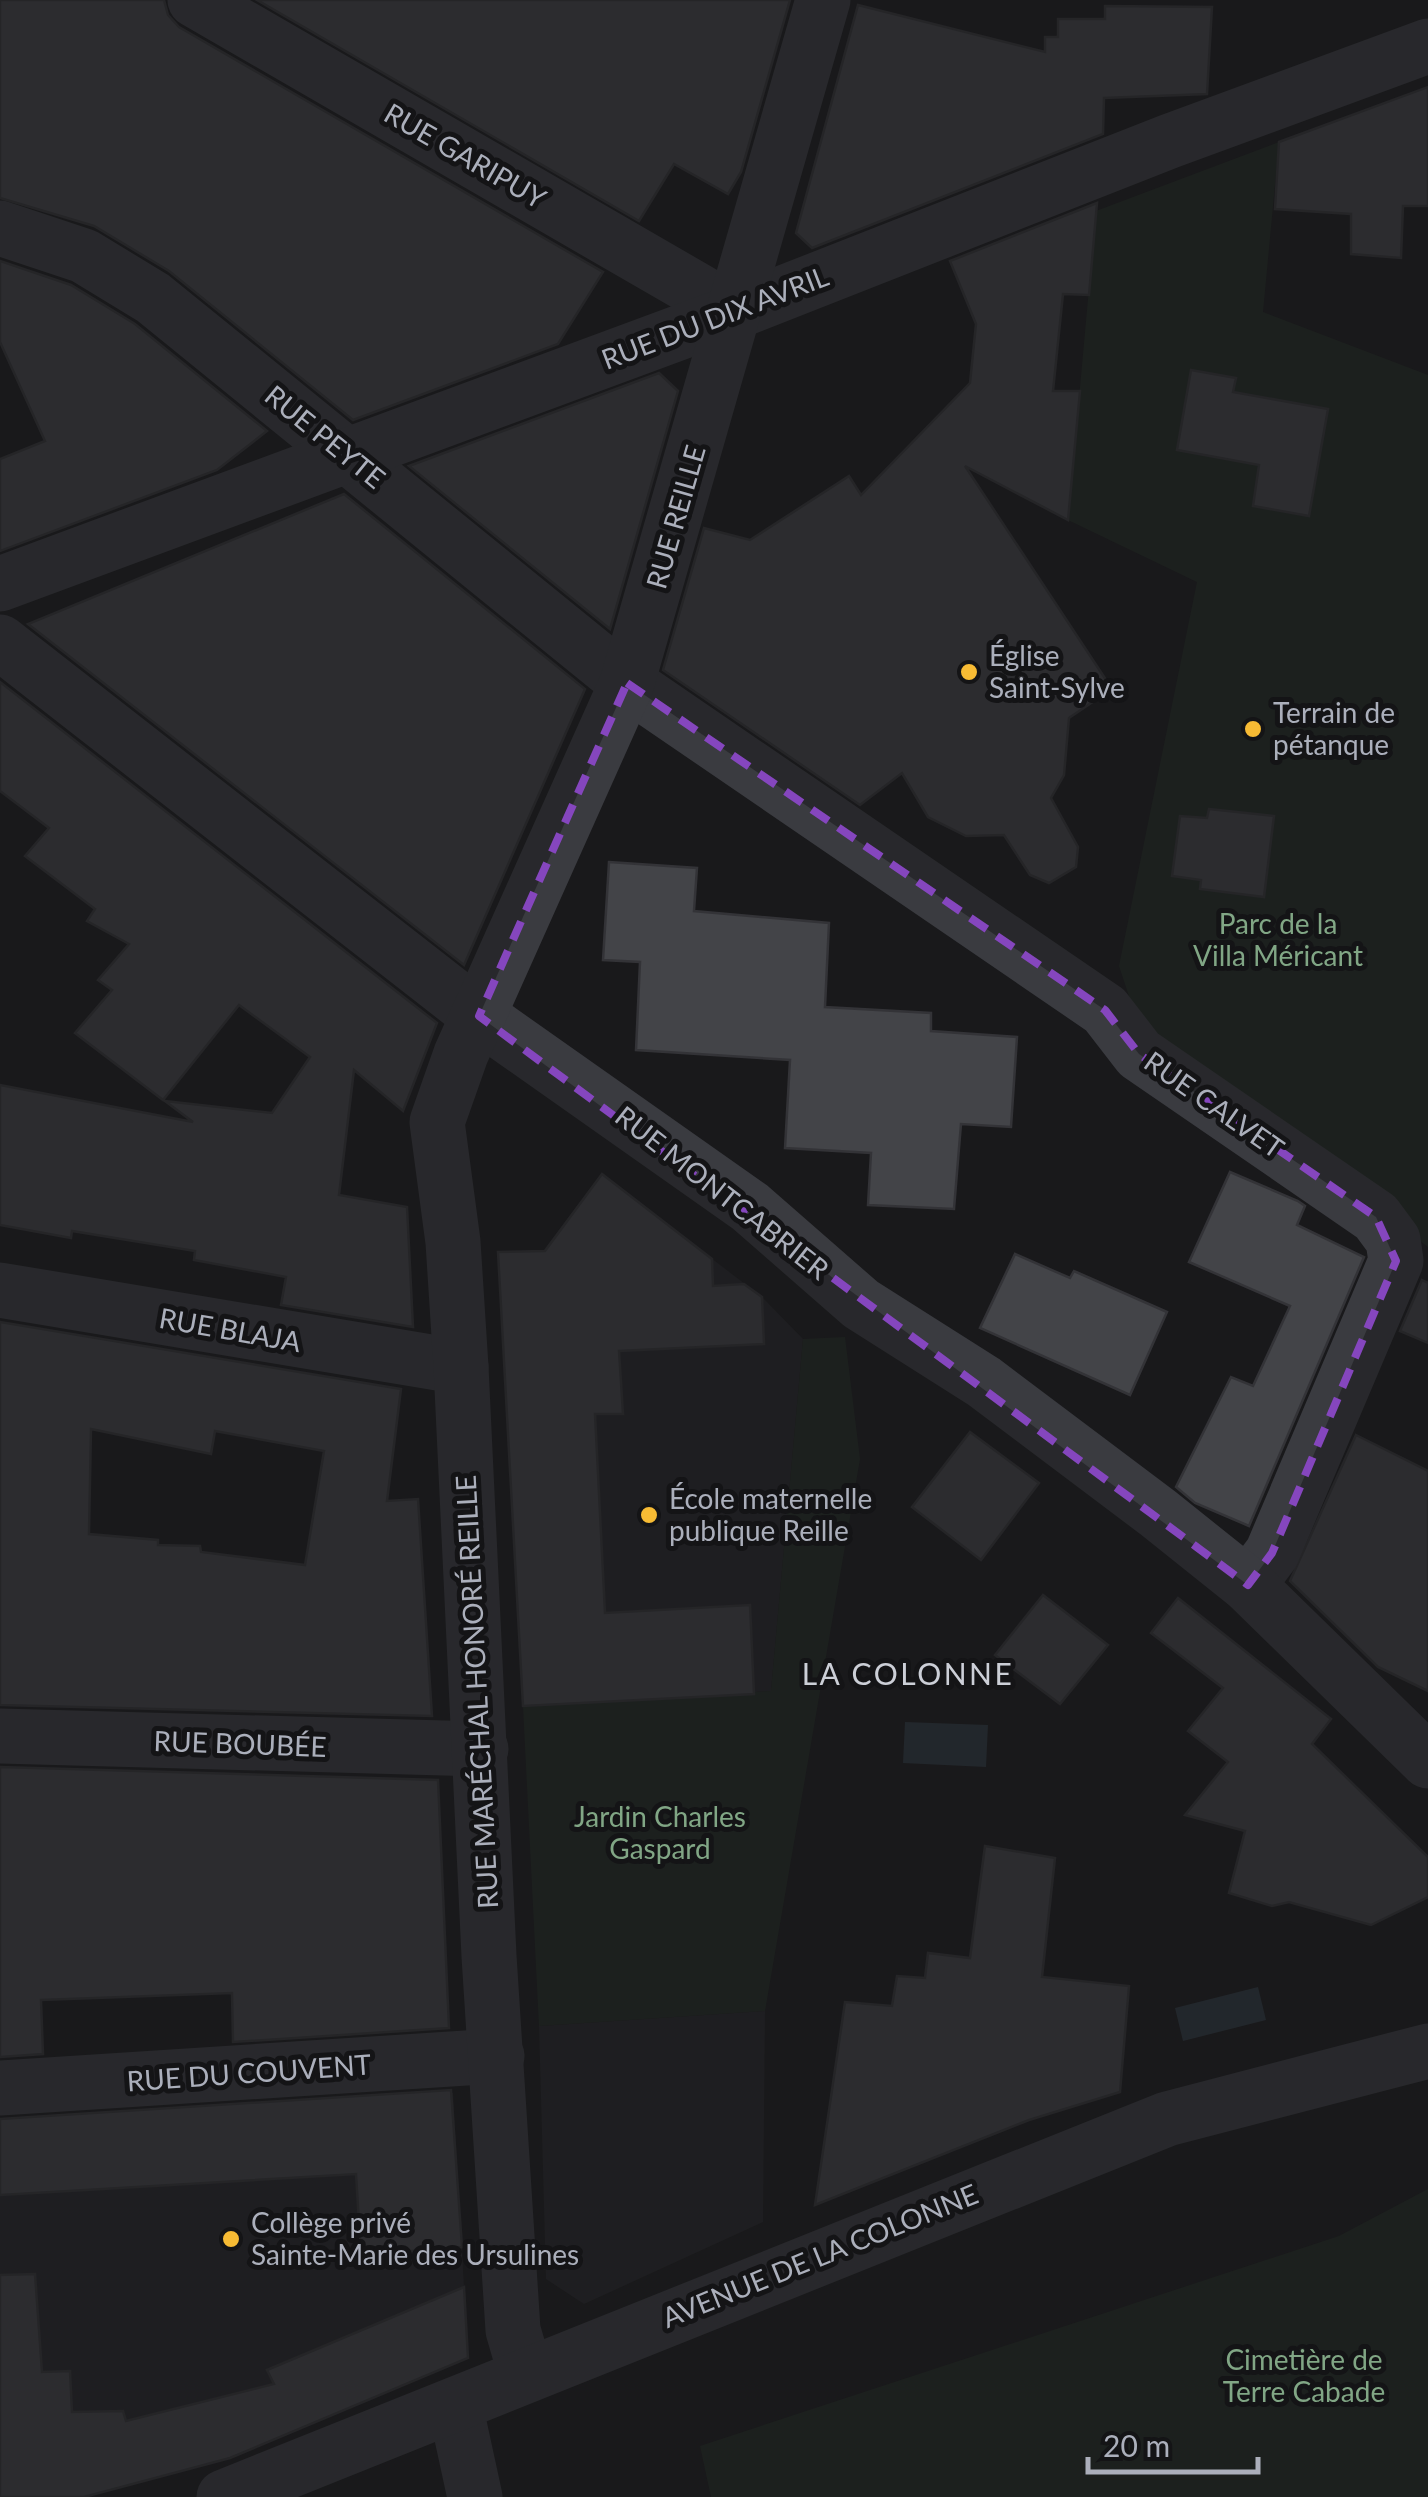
<svg xmlns="http://www.w3.org/2000/svg" width="1428" height="2497" viewBox="0 0 1428 2497" font-family="Lato,sans-serif">
<style>
.built{fill:#252528}
.green{fill:#202922}
.water{fill:#2e3840}
.building{fill:#434448;stroke:#333337;stroke-width:2.5;fill-rule:evenodd}
.lines{fill:none;stroke-linecap:round;stroke-linejoin:round}
.minor{stroke:#3a3b40;stroke-width:55}
.marked{fill:none;stroke:#8546be;stroke-width:8;stroke-dasharray:20 12;stroke-linejoin:round}
.poi-dot{fill:#f7bb34;stroke:#141416;stroke-width:4}
.labels{text-anchor:middle;stroke-width:10;stroke-linejoin:round;paint-order:stroke}
.street-label{font-size:28px;fill:#abafbb;stroke:#141416}
.poi-label{font-size:28px;fill:#abafbb;stroke:#141416;text-anchor:start}
.park-label{font-size:28px;fill:#81a685;stroke:#141416}
.neighbourhood-label{font-size:30px;letter-spacing:2.5px;fill:#cccfd7;stroke:#141416}
</style>
<rect width="100%" height="100%" fill="#19191b"/>
<g class="built">
<path d="M 601,1174 L 762,1297 L 803,1339 L 771,1691 L 523,1706 L 498,1252 L 543,1251 Z"/>
<path d="M 765,2011 L 763,2222 L 584,2304 L 546,2279 L 539,2026 Z"/>
<path d="M 453,2093 L 468,2358 L 229,2459 L 76,2497 L 70,2371 L 0,2375 L 0,2120 Z"/>
</g>
<g class="green">
<path d="M 1279,142 L 1263,312 L 1428,375 L 1428,1247 L 1139,1026 L 1119,966 L 1197,582 L 1068,520 L 1096,211 Z"/>
<path d="M 845,1337 L 860,1459 L 765,2011 L 539,2026 L 523,1706 L 771,1691 L 803,1339 Z"/>
<path d="M 1428,2189 L 1428,2497 L 711,2497 L 700,2446 L 1339,2236 Z"/>
</g>
<g class="water">
<path d="M 905,1722 L 988,1725 L 986,1767 L 903,1763 Z"/>
<path d="M 1258,1987 L 1266,2020 L 1183,2041 L 1175,2008 Z"/>
</g>
<g class="building">
<path d="M 0,0 L 164,0 L 168,15 L 179,27 L 603,272 L 558,344 L 353,420 L 169,271 L 94,226 L 0,198 Z"/>
<path d="M 257,0 L 790,0 L 741,172 L 728,194 L 674,164 L 639,221 Z"/>
<path d="M 858,5 L 1045,52 L 1045,37 L 1058,37 L 1058,19 L 1105,19 L 1105,6 L 1212,7 L 1207,94 L 1104,98 L 1103,134 L 812,248 L 796,233 Z"/>
<path d="M 1428,87 L 1428,206 L 1403,206 L 1401,258 L 1351,254 L 1351,214 L 1275,209 L 1279,142 Z"/>
<path d="M 1097,203 L 1089,295 L 1063,294 L 1053,391 L 1080,391 L 1068,520 L 965,466 L 1112,689 L 1069,718 L 1064,775 L 1051,798 L 1078,847 L 1076,867 L 1049,883 L 1030,875 L 1004,835 L 966,836 L 928,817 L 902,773 L 860,805 L 663,670 L 704,528 L 750,540 L 849,476 L 861,495 L 970,383 L 976,324 L 950,261 Z"/>
<path d="M 0,261 L 71,285 L 135,324 L 267,431 L 217,470 L 0,551 L 0,459 L 45,441 L 0,342 Z"/>
<path d="M 1191,370 L 1236,378 L 1233,392 L 1328,409 L 1309,516 L 1253,506 L 1259,465 L 1177,450 Z"/>
<path d="M 659,373 L 678,391 L 610,629 L 409,466 Z"/>
<path d="M 344,494 L 585,689 L 464,965 L 28,624 Z"/>
<path d="M 0,682 L 437,1023 L 403,1111 L 354,1070 L 339,1195 L 407,1207 L 413,1327 L 281,1305 L 286,1277 L 194,1260 L 195,1251 L 72,1231 L 71,1238 L 0,1225 L 0,1085 L 193,1122 L 165,1101 L 272,1113 L 310,1057 L 239,1005 L 163,1100 L 75,1033 L 112,990 L 98,980 L 129,944 L 87,921 L 95,909 L 25,856 L 49,828 L 0,791 Z"/>
<path d="M 1209,809 L 1274,816 L 1264,897 L 1200,889 L 1201,880 L 1172,876 L 1180,816 L 1207,818 Z"/>
<path d="M 609,862 L 697,868 L 694,911 L 829,923 L 825,1007 L 931,1013 L 931,1031 L 1017,1037 L 1011,1127 L 961,1124 L 954,1209 L 868,1205 L 871,1153 L 785,1148 L 790,1060 L 636,1050 L 640,962 L 603,960 Z"/>
<path d="M 1230,1172 L 1298,1201 L 1305,1206 L 1297,1225 L 1364,1257 L 1249,1526 L 1195,1503 L 1176,1487 L 1231,1377 L 1253,1386 L 1290,1306 L 1189,1262 Z"/>
<path d="M 602,1174 L 712,1259 L 713,1286 L 744,1284 L 762,1297 L 764,1344 L 619,1351 L 623,1414 L 595,1414 L 605,1613 L 750,1605 L 754,1694 L 523,1706 L 498,1252 L 545,1251 Z"/>
<path d="M 1015,1254 L 1070,1278 L 1074,1271 L 1167,1312 L 1130,1395 L 980,1328 Z"/>
<path d="M 1422,1280 L 1428,1283 L 1428,1343 L 1400,1331 Z"/>
<path d="M 0,1322 L 401,1389 L 387,1501 L 418,1499 L 432,1716 L 0,1705 ZM 91,1429 L 211,1454 L 215,1431 L 324,1451 L 305,1565 L 201,1552 L 200,1546 L 158,1545 L 158,1540 L 89,1534 Z"/>
<path d="M 970,1432 L 1039,1483 L 981,1560 L 912,1507 Z"/>
<path d="M 1356,1435 L 1428,1471 L 1428,1691 L 1378,1667 L 1290,1581 Z"/>
<path d="M 1043,1595 L 1108,1645 L 1060,1704 L 995,1655 Z"/>
<path d="M 1178,1598 L 1331,1719 L 1312,1744 L 1428,1857 L 1428,1897 L 1371,1925 L 1289,1902 L 1272,1906 L 1229,1893 L 1245,1831 L 1185,1815 L 1228,1762 L 1188,1731 L 1223,1688 L 1151,1633 Z"/>
<path d="M 0,1767 L 438,1780 L 449,2028 L 233,2042 L 232,1993 L 41,2000 L 43,2054 L 0,2057 Z"/>
<path d="M 985,1846 L 1055,1858 L 1042,1977 L 1129,1986 L 1120,2092 L 1029,2120 L 815,2205 L 845,2002 L 892,2006 L 897,1976 L 925,1978 L 928,1953 L 970,1958 Z"/>
<path d="M 451,2090 L 462,2247 L 361,2255 L 356,2174 L 0,2195 L 0,2119 Z"/>
<path d="M 35,2274 L 42,2372 L 70,2371 L 72,2412 L 123,2411 L 126,2421 L 274,2384 L 267,2370 L 464,2287 L 468,2358 L 230,2458 L 84,2497 L 0,2497 L 0,2275 Z"/>
</g>
<g class="lines">
<g class="minor">
<path d="M 195,0 L 735,312"/>
<path d="M 0,228 L 84,256 L 153,298 L 627,683 L 1105,1010 L 1139,1054 L 1376,1217 L 1393,1240 L 1396,1261 L 1272,1553 L 1248,1585"/>
<path d="M 0,584 L 735,312 L 1170,141 L 1428,46"/>
<path d="M 0,642 L 479,1016 L 750,1207 L 861,1304 L 984,1382 L 1158,1513 L 1248,1585 L 1428,1761"/>
<path d="M 0,1290 L 461,1367"/>
<path d="M 0,1736 L 481,1749"/>
<path d="M 0,2088 L 497,2056"/>
<path d="M 526,2375 L 513,2330 L 489,1956 L 461,1367 L 453,1242 L 437,1122 L 461,1054 L 627,683 L 823,0"/>
<path d="M 455,2405 L 475,2497"/>
<path d="M 224,2497 L 1167,2119 L 1428,2051"/>
</g>
</g>
<path d="M0 0H1428V2497H0ZM 627,683 L 1105,1010 L 1139,1054 L 1376,1217 L 1396,1261 L 1272,1553 L 1248,1585 L 479,1016 Z" fill="#19191b" fill-opacity=".55" fill-rule="evenodd"/>
<path class="marked" d="M 627,683 L 1105,1010 L 1139,1054 L 1376,1217 L 1396,1261 L 1272,1553 L 1248,1585 L 479,1016 Z"/>
<g class="poi-dot">
<circle cx="969" cy="672" r="10"/>
<circle cx="1253" cy="729" r="10"/>
<circle cx="649" cy="1515" r="10"/>
<circle cx="231" cy="2239" r="10"/>
</g>
<g class="labels">
<g class="street-label">
<text transform="translate(465 156) rotate(30)" y="10">RUE GARIPUY</text>
<text transform="translate(715 318) rotate(-21)" y="10">RUE DU DIX AVRIL</text>
<text transform="translate(325 437) rotate(39)" y="10">RUE PEYTE</text>
<text transform="translate(676 517) rotate(-74)" y="10">RUE REILLE</text>
<text transform="translate(1214 1105) rotate(35)" y="10">RUE CALVET</text>
<text transform="translate(722 1193) rotate(38)" y="10">RUE MONTCABRIER</text>
<text transform="translate(230 1330) rotate(10)" y="10">RUE BLAJA</text>
<text transform="translate(477 1692) rotate(-93)" y="10">RUE MARÉCHAL HONORÉ REILLE</text>
<text transform="translate(240 1744) rotate(2)" y="10">RUE BOUBÉE</text>
<text transform="translate(249 2073) rotate(-4)" y="10">RUE DU COUVENT</text>
<text transform="translate(820 2256) rotate(-22)" y="10">AVENUE DE LA COLONNE</text>
</g>
<g class="poi-label">
<text x="989" y="666">Église<tspan x="989" dy="32">Saint-Sylve</tspan></text>
<text x="1273" y="723">Terrain de<tspan x="1273" dy="32">pétanque</tspan></text>
<text x="669" y="1509">École maternelle<tspan x="669" dy="32">publique Reille</tspan></text>
<text x="251" y="2233">Collège privé<tspan x="251" dy="32">Sainte-Marie des Ursulines</tspan></text>
</g>
<g class="park-label">
<text x="1278" y="934">Parc de la<tspan x="1278" dy="32">Villa Méricant</tspan></text>
<text x="660" y="1827">Jardin Charles<tspan x="660" dy="32">Gaspard</tspan></text>
<text x="1304" y="2370">Cimetière de<tspan x="1304" dy="32">Terre Cabade</tspan></text>
</g>
<g class="neighbourhood-label">
<text x="908" y="1685">LA COLONNE</text>
</g>
</g>
<path d="M1088 2457v15h170v-15" fill="none" stroke="#abafbb" stroke-width="5"/>
<text x="1103" y="2457" font-size="30" fill="#abafbb" stroke="#141416" stroke-width="8" paint-order="stroke">20 m</text>
</svg>
